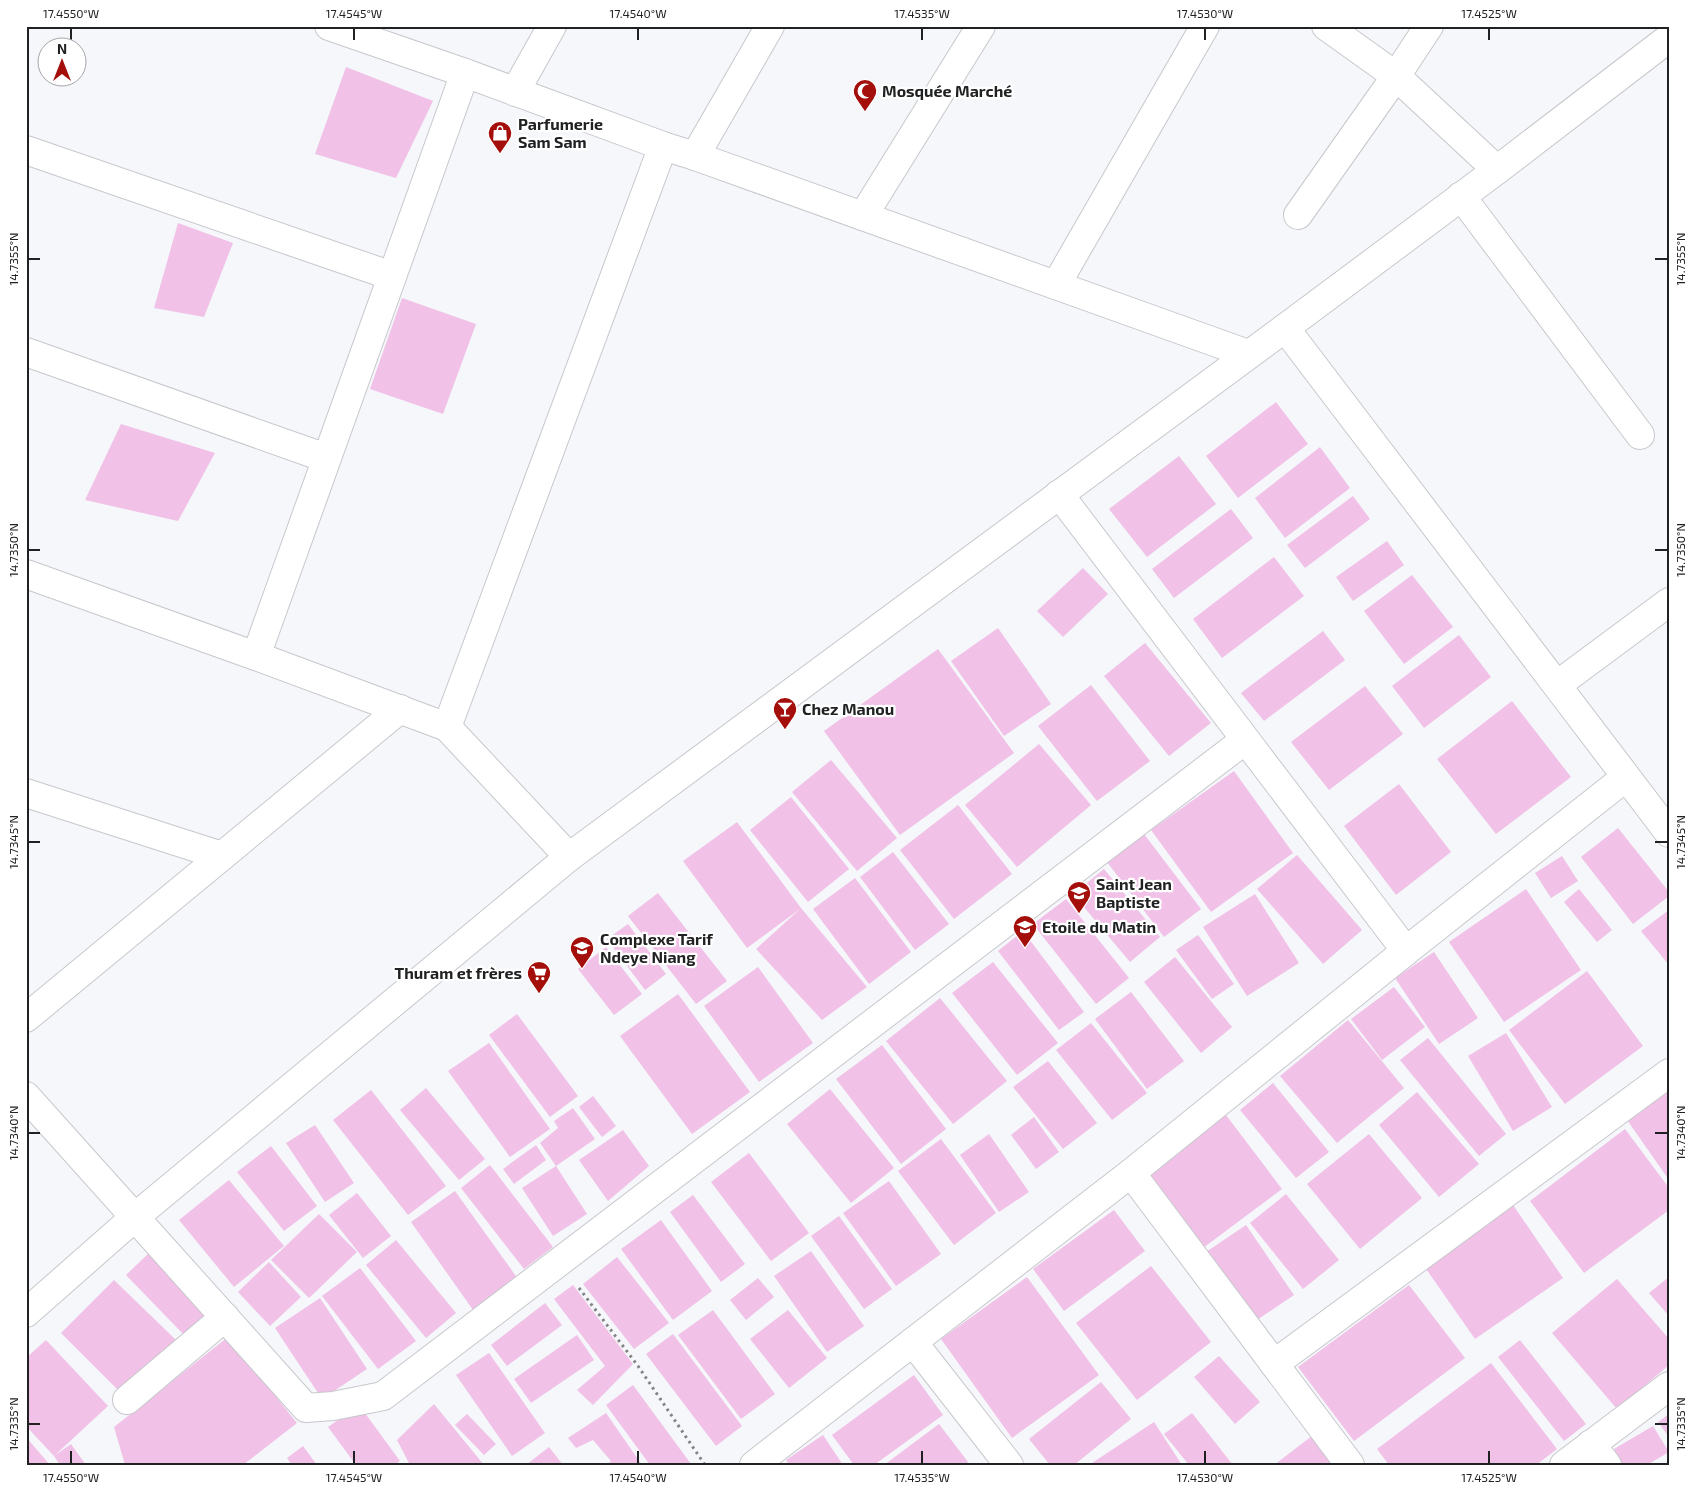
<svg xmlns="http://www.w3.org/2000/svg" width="1695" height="1491" viewBox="0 0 1695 1491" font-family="'Exo 2',sans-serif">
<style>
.building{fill:#f1c1e7}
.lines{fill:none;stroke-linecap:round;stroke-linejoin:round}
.street-casing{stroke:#c7c8cc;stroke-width:30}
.secondary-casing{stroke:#c7c8cc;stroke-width:30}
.path{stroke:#818385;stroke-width:3;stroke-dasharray:2.5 4;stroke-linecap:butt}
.street{stroke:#fff;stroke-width:28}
.secondary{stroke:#fff;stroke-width:28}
.ticks{fill:none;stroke:#202122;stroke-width:2}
.labels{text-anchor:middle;stroke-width:4.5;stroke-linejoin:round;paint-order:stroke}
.poi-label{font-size:16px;font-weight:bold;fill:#202122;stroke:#fff;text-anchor:start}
.neatline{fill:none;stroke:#202122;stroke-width:2}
.ticks-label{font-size:12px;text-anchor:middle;fill:#202122}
</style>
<rect width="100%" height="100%" fill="#f5f7fb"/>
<g class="building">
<path d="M 346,67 L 433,101 L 396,178 L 315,154 Z"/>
<path d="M 178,223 L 233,243 L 204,317 L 154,308 Z"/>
<path d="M 402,298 L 476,324 L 443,414 L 370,389 Z"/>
<path d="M 1276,402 L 1308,444 L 1238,498 L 1206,456 Z"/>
<path d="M 121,424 L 215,453 L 178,521 L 85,500 Z"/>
<path d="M 1320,447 L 1350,488 L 1285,538 L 1255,498 Z"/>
<path d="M 1179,456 L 1216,504 L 1147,557 L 1109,509 Z"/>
<path d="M 1353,496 L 1370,519 L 1305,568 L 1287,545 Z"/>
<path d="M 1231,509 L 1253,538 L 1174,598 L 1152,569 Z"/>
<path d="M 1387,541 L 1404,565 L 1353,601 L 1336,577 Z"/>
<path d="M 1274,557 L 1304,596 L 1222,658 L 1193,619 Z"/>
<path d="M 1083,568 L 1108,594 L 1063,637 L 1037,611 Z"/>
<path d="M 1412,575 L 1453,627 L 1404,664 L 1364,611 Z"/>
<path d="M 998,628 L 1051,704 L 1004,736 L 951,661 Z"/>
<path d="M 1323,631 L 1345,660 L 1264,721 L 1241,693 Z"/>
<path d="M 1459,635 L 1491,677 L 1424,728 L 1392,686 Z"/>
<path d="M 1145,643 L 1211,723 L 1169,756 L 1104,676 Z"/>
<path d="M 938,649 L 1014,753 L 900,835 L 824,731 Z"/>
<path d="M 1091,685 L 1150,761 L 1097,801 L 1038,726 Z"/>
<path d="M 1365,686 L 1403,734 L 1329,790 L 1291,742 Z"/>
<path d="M 1512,701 L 1571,777 L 1496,834 L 1437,759 Z"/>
<path d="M 1039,744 L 1091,805 L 1017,867 L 965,805 Z"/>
<path d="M 831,760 L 897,838 L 857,871 L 792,792 Z"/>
<path d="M 1234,771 L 1293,853 L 1211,912 L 1151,830 Z"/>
<path d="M 1399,784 L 1451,852 L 1396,895 L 1344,826 Z"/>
<path d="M 791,797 L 849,869 L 808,902 L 750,830 Z"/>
<path d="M 958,805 L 1012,874 L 954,919 L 900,850 Z"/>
<path d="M 737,822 L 801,908 L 867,987 L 822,1020 L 756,949 L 800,909 L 747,948 L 683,861 Z"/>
<path d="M 1618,828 L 1669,892 L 1669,896 L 1633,924 L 1581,857 Z"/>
<path d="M 1144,834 L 1201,909 L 1164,937 L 1107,862 Z"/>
<path d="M 893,852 L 949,924 L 915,950 L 860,877 Z"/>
<path d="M 1297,855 L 1362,930 L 1323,964 L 1257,889 Z"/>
<path d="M 1562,856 L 1578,881 L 1551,898 L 1535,873 Z"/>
<path d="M 1104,869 L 1160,937 L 1130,962 L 1073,894 Z"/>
<path d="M 855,878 L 911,952 L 869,984 L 813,909 Z"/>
<path d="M 1526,889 L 1581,970 L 1504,1022 L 1449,942 Z"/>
<path d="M 1579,889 L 1612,930 L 1597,942 L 1564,902 Z"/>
<path d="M 658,893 L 727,981 L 696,1004 L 628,916 Z"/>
<path d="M 1255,894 L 1299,963 L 1247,996 L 1203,927 Z"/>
<path d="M 1066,899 L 1129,978 L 1096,1004 L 1033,924 Z"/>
<path d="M 1669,910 L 1669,965 L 1641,931 Z"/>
<path d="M 628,924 L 666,974 L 645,990 L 607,939 Z"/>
<path d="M 1023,931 L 1084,1012 L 1059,1030 L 998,951 Z"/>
<path d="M 1198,935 L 1234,984 L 1212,999 L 1176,950 Z"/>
<path d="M 606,947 L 642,994 L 614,1015 L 578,969 Z"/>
<path d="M 1434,952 L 1478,1018 L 1439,1044 L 1395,978 Z"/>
<path d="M 1175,957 L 1232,1027 L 1201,1053 L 1144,982 Z"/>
<path d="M 993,962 L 1058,1043 L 1017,1075 L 952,993 Z"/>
<path d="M 758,967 L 813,1043 L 759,1082 L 704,1006 Z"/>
<path d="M 1587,971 L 1643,1046 L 1565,1104 L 1509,1030 Z"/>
<path d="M 1394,987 L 1425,1027 L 1382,1060 L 1351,1019 Z"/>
<path d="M 1131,992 L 1184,1061 L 1147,1089 L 1095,1019 Z"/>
<path d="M 678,994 L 750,1092 L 692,1134 L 620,1036 Z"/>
<path d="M 940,998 L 1007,1081 L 953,1124 L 886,1041 Z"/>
<path d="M 517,1014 L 578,1096 L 550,1117 L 489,1035 Z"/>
<path d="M 1348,1020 L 1404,1088 L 1337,1143 L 1280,1076 Z"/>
<path d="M 1091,1023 L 1147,1093 L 1112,1120 L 1056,1050 Z"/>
<path d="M 1506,1033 L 1552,1107 L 1513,1131 L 1468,1056 Z"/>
<path d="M 1428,1038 L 1506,1134 L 1479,1156 L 1400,1060 Z"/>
<path d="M 489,1043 L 550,1129 L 510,1157 L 448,1071 Z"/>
<path d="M 882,1045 L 946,1129 L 901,1164 L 836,1079 Z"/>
<path d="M 1048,1061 L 1097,1123 L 1063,1149 L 1013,1087 Z"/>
<path d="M 1273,1083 L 1329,1152 L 1296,1178 L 1240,1110 Z"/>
<path d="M 1669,1087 L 1669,1180 L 1625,1117 Z"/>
<path d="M 426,1088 L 485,1159 L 459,1180 L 400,1110 Z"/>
<path d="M 830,1089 L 894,1168 L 851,1203 L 787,1124 Z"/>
<path d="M 371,1090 L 446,1186 L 408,1215 L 333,1120 Z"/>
<path d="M 1417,1092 L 1479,1164 L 1439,1197 L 1379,1125 Z"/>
<path d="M 593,1096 L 616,1126 L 602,1137 L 579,1107 Z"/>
<path d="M 573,1108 L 595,1139 L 556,1166 L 540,1143 L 558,1128 L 554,1121 Z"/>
<path d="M 1226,1115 L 1282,1189 L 1203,1248 L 1147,1174 Z"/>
<path d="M 1034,1117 L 1059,1152 L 1036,1169 L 1011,1135 Z"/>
<path d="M 315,1125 L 354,1183 L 325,1202 L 286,1143 Z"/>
<path d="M 1625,1129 L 1669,1188 L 1669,1210 L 1584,1273 L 1530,1201 Z"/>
<path d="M 623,1130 L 649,1166 L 608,1201 L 579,1160 Z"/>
<path d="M 989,1134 L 1029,1192 L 999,1212 L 960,1155 Z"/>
<path d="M 1369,1134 L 1422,1198 L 1360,1249 L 1307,1184 Z"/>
<path d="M 941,1139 L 996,1213 L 954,1245 L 898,1171 Z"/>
<path d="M 536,1145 L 546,1160 L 514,1184 L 503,1169 Z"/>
<path d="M 271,1146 L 317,1206 L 284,1231 L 237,1172 Z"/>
<path d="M 749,1153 L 809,1233 L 771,1261 L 711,1182 Z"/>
<path d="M 490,1165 L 553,1247 L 524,1269 L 461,1188 Z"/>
<path d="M 556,1166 L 587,1214 L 553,1236 L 522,1188 Z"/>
<path d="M 229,1180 L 284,1246 L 234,1287 L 179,1220 Z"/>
<path d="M 889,1181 L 941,1254 L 896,1286 L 843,1213 Z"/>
<path d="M 455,1191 L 518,1279 L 473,1310 L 411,1222 Z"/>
<path d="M 357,1193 L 391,1236 L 363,1258 L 329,1215 Z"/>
<path d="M 1286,1194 L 1339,1260 L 1303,1289 L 1250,1223 Z"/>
<path d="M 693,1195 L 745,1264 L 721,1282 L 670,1212 Z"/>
<path d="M 1513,1205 L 1563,1278 L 1475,1339 L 1424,1266 Z"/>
<path d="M 1114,1210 L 1145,1251 L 1064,1311 L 1033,1269 Z"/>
<path d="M 319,1214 L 357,1252 L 309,1298 L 271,1260 Z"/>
<path d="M 839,1216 L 892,1289 L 864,1309 L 811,1236 Z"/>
<path d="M 661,1220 L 712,1291 L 673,1320 L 621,1249 Z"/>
<path d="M 1246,1225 L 1294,1295 L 1254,1322 L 1206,1252 Z"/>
<path d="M 396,1240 L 456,1313 L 426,1338 L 366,1265 Z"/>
<path d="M 811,1251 L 864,1326 L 827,1352 L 774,1276 Z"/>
<path d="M 148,1254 L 207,1315 L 185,1336 L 126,1275 Z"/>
<path d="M 617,1257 L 669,1323 L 634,1349 L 583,1284 Z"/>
<path d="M 269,1262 L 301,1297 L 270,1326 L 238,1292 Z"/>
<path d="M 1151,1266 L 1211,1342 L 1137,1400 L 1076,1323 Z"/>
<path d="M 360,1268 L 416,1341 L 378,1369 L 322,1296 Z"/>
<path d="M 1027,1277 L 1099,1375 L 1012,1438 L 941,1339 Z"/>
<path d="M 1669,1277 L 1669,1316 L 1649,1293 Z"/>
<path d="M 758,1278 L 774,1297 L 746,1320 L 730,1300 Z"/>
<path d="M 1617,1279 L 1669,1339 L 1669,1365 L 1617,1409 L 1552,1333 Z"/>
<path d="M 114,1280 L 176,1340 L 122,1394 L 61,1333 Z"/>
<path d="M 573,1285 L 633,1364 L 593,1405 L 577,1390 L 605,1366 L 554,1299 Z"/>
<path d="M 1409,1285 L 1465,1358 L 1354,1441 L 1298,1367 Z"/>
<path d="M 320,1298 L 367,1369 L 322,1399 L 275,1328 Z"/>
<path d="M 545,1303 L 562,1325 L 507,1366 L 491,1345 Z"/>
<path d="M 713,1310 L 775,1394 L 741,1419 L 678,1335 Z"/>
<path d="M 788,1310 L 827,1358 L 789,1388 L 750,1339 Z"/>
<path d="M 673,1334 L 742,1426 L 716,1446 L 646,1354 Z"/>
<path d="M 577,1335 L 594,1360 L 531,1403 L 514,1379 Z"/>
<path d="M 228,1337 L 297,1423 L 243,1465 L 125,1465 L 114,1427 Z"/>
<path d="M 46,1340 L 108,1406 L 54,1456 L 26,1426 L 26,1358 Z"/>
<path d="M 1520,1340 L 1586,1424 L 1564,1441 L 1498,1357 Z"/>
<path d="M 489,1353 L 545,1433 L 512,1456 L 456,1375 Z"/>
<path d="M 1219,1356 L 1260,1402 L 1235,1424 L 1194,1377 Z"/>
<path d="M 1491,1363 L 1557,1449 L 1536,1465 L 1389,1465 L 1377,1449 Z"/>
<path d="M 914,1375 L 943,1415 L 874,1465 L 854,1465 L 832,1435 Z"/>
<path d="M 1101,1382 L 1131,1419 L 1074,1465 L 1050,1465 L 1029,1439 Z"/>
<path d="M 633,1385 L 691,1464 L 690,1465 L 650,1465 L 606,1405 Z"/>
<path d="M 434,1404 L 484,1465 L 410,1465 L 397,1440 Z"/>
<path d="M 359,1405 L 400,1461 L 394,1465 L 356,1465 L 328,1427 Z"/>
<path d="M 606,1413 L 642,1465 L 607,1465 L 611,1461 L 593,1440 L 576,1448 L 568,1438 Z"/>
<path d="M 1192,1413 L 1233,1465 L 1189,1465 L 1164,1434 Z"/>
<path d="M 467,1414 L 496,1444 L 484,1455 L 455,1425 Z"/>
<path d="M 1669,1414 L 1669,1437 L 1658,1422 Z"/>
<path d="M 1154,1422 L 1182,1465 L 1089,1465 Z"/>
<path d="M 939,1424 L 968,1462 L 965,1465 L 884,1465 Z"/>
<path d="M 1653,1426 L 1669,1452 L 1647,1465 L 1623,1465 L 1614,1449 Z"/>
<path d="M 823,1435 L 843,1465 L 789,1465 L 786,1460 Z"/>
<path d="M 1312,1436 L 1334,1465 L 1274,1465 Z"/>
<path d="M 26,1437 L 50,1465 L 26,1465 Z"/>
<path d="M 71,1444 L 86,1465 L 60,1465 L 54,1456 Z"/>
<path d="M 303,1446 L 317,1465 L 292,1465 L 287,1458 Z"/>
<path d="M 549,1447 L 563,1465 L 526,1465 Z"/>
</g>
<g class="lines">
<g class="street-casing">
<g id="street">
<path d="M 1326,26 L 1396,76 L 1497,170"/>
<path d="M 515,92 L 552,26"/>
<path d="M 26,150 L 392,276"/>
<path d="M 695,156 L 770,26"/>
<path d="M 1461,196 L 1640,435"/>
<path d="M 1298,215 L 1396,76 L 1429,26"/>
<path d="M 863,216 L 981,26"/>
<path d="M 1056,285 L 1205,26"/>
<path d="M 1285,328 L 1669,833"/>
<path d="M 26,352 L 326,458"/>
<path d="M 1059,494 L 1406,951"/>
<path d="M 26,574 L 256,656 L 447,727 L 569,857"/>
<path d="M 256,656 L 465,73"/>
<path d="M 1557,685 L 1669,602"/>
<path d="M 447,727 L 663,146"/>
<path d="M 26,793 L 222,856"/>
<path d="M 26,1018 L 400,709"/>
<path d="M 26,1096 L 306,1408 L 333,1406 L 383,1396 L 1245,740"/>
<path d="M 1131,1173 L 1350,1465"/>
<path d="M 913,1342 L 1009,1465"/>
<path d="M 1274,1364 L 1669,1073"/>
<path d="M 127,1400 L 225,1317"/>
<path d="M 1591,1444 L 1607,1465"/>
<path d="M 754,1465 L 1131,1173 L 1406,951 L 1626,777"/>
<path d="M 1564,1465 L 1669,1386"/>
</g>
</g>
<g class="secondary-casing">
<g id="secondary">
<path d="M 329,26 L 465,73 L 663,146 L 695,156 L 1248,354"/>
<path d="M 26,1313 L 135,1217 L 569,857 L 1285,328 L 1497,170 L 1669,38"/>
</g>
</g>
<path class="path" d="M 579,1288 L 638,1366 L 705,1465"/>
<use href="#street" class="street"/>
<use href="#secondary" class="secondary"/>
</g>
<path class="ticks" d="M 71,28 L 71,40M 354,28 L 354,40M 638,28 L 638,40M 922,28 L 922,40M 1205,28 L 1205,40M 1489,28 L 1489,40M 28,259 L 40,259M 1655,259 L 1668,259M 28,550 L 40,550M 1655,550 L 1668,550M 28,842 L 40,842M 1655,842 L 1668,842M 28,1133 L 40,1133M 1655,1133 L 1668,1133M 28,1424 L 40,1424M 1655,1424 L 1668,1424M 71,1451 L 71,1464M 354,1451 L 354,1464M 638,1451 L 638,1464M 922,1451 L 922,1464M 1205,1451 L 1205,1464M 1489,1451 L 1489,1464"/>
<defs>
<g id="mosque-pin" transform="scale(1.25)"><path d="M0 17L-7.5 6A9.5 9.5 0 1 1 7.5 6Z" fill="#a40e0b" stroke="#fff"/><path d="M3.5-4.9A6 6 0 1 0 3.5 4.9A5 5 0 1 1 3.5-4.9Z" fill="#fff"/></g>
<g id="shop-pin" transform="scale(1.25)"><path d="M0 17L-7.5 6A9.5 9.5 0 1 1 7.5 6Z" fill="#a40e0b" stroke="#fff"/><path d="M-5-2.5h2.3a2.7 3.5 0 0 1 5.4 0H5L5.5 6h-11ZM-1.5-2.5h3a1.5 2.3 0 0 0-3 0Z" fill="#fff"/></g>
<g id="bar-pin" transform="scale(1.25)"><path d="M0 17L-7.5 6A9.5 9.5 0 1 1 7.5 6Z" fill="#a40e0b" stroke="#fff"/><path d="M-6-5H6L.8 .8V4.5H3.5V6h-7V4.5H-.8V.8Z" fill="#fff"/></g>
<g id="school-pin" transform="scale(1.25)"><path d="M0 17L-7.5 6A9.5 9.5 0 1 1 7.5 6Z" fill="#a40e0b" stroke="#fff"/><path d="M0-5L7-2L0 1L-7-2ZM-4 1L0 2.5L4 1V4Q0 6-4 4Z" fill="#fff"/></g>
<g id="supermarket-pin" transform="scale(1.25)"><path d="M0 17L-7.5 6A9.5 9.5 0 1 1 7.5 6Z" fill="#a40e0b" stroke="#fff"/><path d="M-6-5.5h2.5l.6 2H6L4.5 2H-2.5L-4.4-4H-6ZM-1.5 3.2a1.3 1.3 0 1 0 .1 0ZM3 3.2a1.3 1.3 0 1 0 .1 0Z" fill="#fff"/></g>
</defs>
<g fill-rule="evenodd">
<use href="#mosque-pin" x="865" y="91"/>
<use href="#shop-pin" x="500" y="133"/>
<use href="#bar-pin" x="785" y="709"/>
<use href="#school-pin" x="1079" y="893"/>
<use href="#school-pin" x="1025" y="927"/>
<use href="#school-pin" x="582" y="948"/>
<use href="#supermarket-pin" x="539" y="973"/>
</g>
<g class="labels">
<g class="poi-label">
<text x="882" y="97">Mosquée Marché</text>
<text x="518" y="130">Parfumerie<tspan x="518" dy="18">Sam Sam</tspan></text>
<text x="802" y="715">Chez Manou</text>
<text x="1096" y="890">Saint Jean<tspan x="1096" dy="18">Baptiste</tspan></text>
<text x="1042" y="933">Etoile du Matin</text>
<text x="600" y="945">Complexe Tarif<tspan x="600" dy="18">Ndeye Niang</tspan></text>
<text x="522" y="979" text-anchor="end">Thuram et frères</text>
</g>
</g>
<rect width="1695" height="1491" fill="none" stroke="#ffffff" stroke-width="55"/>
<g transform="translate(62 62)"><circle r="24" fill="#ffffff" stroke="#a6a6a7"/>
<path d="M0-4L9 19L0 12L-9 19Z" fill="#a40e0b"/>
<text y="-8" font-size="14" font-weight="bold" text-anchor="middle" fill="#202122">N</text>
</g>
<rect x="28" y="28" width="1640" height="1436" class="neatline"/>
<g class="ticks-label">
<text x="71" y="18">17.4550°W</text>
<text x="354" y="18">17.4545°W</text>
<text x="638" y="18">17.4540°W</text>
<text x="922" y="18">17.4535°W</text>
<text x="1205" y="18">17.4530°W</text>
<text x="1489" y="18">17.4525°W</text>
<text transform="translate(14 259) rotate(-90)" y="4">14.7355°N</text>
<text transform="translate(1681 259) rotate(-90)" y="4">14.7355°N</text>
<text transform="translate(14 550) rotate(-90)" y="4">14.7350°N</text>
<text transform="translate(1681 550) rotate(-90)" y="4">14.7350°N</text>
<text transform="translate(14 842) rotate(-90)" y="4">14.7345°N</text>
<text transform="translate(1681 842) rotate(-90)" y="4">14.7345°N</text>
<text transform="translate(14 1133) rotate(-90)" y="4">14.7340°N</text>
<text transform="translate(1681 1133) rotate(-90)" y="4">14.7340°N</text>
<text transform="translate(14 1424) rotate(-90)" y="4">14.7335°N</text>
<text transform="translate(1681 1424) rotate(-90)" y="4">14.7335°N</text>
<text x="71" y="1482">17.4550°W</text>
<text x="354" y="1482">17.4545°W</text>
<text x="638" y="1482">17.4540°W</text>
<text x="922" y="1482">17.4535°W</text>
<text x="1205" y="1482">17.4530°W</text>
<text x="1489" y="1482">17.4525°W</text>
</g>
</svg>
